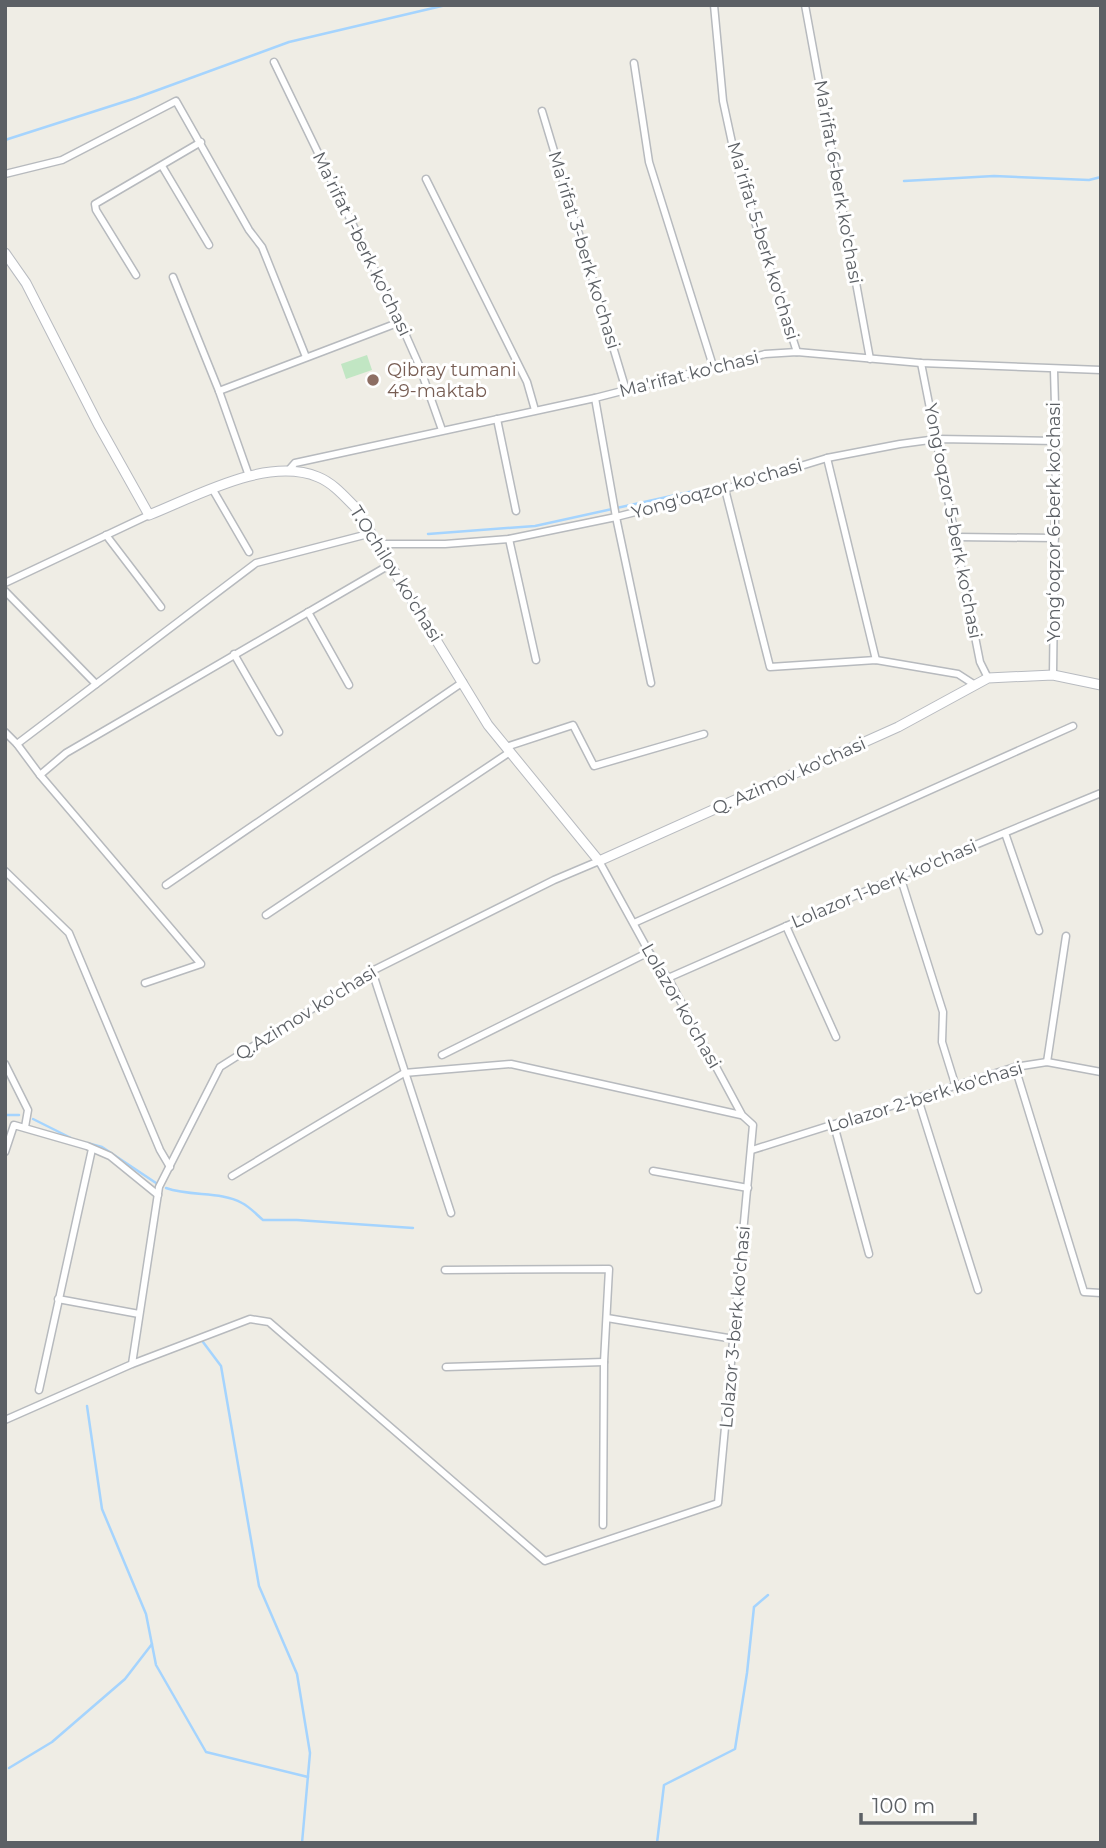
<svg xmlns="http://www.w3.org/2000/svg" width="1106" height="1848" viewBox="0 0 1106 1848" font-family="Montserrat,sans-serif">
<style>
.green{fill:#c1e6c3}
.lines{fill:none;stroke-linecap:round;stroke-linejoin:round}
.stream{stroke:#a5d4fe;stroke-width:2.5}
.minor-casing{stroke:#b7babe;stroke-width:9}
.secondary-casing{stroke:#b8bbc0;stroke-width:11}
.minor{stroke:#fff;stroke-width:6}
.secondary{stroke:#fff;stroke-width:9}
.education-dot{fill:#8d6e63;stroke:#fff;stroke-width:2.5}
.labels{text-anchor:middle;stroke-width:6;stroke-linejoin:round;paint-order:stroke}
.street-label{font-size:18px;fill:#5c6065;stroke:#fff}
.education-label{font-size:18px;fill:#785e54;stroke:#fff;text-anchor:start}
</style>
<rect width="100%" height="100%" fill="#efede5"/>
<path class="green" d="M 367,355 L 372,370 L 346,379 L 341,364 Z"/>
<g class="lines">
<g class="stream">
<path d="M 5,140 L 136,98 L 289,42 L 446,5"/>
<path d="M 904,181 L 994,176 L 1089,180 L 1101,177"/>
<path d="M 428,534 L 535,526 L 703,489"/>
<path d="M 5,1115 L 19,1115"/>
<path d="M 33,1119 L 71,1138"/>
<path d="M 87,1143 L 102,1147 L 159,1185"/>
<path d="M 166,1188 C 192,1197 220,1191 242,1203 C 250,1207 257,1215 263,1220 L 297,1220 L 413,1228"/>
<path d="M 203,1342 L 221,1366 L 259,1586 L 297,1674 L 310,1753 L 302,1843"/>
<path d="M 87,1406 L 102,1509 L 146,1614 L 156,1665 L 206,1752 L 308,1777"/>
<path d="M 9,1768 L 52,1742 L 125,1679 L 152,1644"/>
<path d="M 657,1843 L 664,1785 L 735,1749 L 747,1673 L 754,1607 L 768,1595"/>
</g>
<g class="minor-casing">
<g id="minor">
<path d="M 714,5 L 723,101 L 737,166 L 797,352"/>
<path d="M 805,5 L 870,359"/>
<path d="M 274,62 L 400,322 L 419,365 L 442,430"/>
<path d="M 634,63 L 649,162 L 713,366"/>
<path d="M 542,111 L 626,390"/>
<path d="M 162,166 L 209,245"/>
<path d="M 5,174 L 62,160 L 176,101 L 249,230 L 262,247 L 306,357"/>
<path d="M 426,179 L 527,382 L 535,410"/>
<path d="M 136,275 L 96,210 L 95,204 L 201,142"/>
<path d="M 173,277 L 219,391 L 249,476"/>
<path d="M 921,363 L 980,662 L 988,678"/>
<path d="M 219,391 L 400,322"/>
<path d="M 595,398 L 616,517 L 651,683"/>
<path d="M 497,419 L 516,511"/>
<path d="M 827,458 L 876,660"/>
<path d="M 288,471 L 295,463 L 595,398 L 765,354 L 797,352 L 921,363 L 1101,370"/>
<path d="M 725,489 L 770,667 L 876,660 L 958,674 L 975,685"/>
<path d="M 213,490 L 249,552"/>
<path d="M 106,535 L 161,607"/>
<path d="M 956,537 L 1055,538"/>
<path d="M 509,539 L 536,660"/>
<path d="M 379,544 L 445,544 L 509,539 L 616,517 L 725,489 L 827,458 L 900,444 L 937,439 L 1056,441"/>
<path d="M 5,583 L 149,515"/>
<path d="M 5,591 L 96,684"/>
<path d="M 308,612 L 349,685"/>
<path d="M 234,654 L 279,732"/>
<path d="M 1053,675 L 1056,441 L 1054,370"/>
<path d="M 5,732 L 17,744 L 40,775 L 66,753 L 391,564"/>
<path d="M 17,744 L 256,563 L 372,533"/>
<path d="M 506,747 L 573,725 L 594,766 L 704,734"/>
<path d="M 40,775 L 201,964 L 145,983"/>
<path d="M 1005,833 L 1039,931"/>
<path d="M 5,871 L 69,933 L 160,1150 L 170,1167"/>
<path d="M 900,876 L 943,1012 L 942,1042 L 956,1087"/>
<path d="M 166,885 L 463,682"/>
<path d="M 266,915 L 510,752"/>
<path d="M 634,923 L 1073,726"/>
<path d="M 786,926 L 836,1037"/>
<path d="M 372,971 L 451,1213"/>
<path d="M 668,978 L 900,876 L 1101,793"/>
<path d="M 442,1055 L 649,952"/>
<path d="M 1047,1062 L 1066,936"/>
<path d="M 5,1064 L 28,1110 L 25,1127"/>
<path d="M 1015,1067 L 1084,1292 L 1101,1293"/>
<path d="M 918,1099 L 978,1290"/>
<path d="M 834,1125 L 869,1254"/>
<path d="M 752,1150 L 1015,1067 L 1047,1062 L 1101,1072"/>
<path d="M 5,1152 L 14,1125 L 87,1146 L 110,1156 L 158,1195"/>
<path d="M 653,1171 L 748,1188"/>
<path d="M 232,1176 L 404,1073 L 511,1064 L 741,1115"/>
<path d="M 445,1270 L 609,1269 L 604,1362 L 603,1525"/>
<path d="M 58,1299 L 139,1314"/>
<path d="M 607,1318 L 734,1339"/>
<path d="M 446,1367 L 604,1362"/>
<path d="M 39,1390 L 92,1149"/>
<path d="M 5,1420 L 132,1364 L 250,1319 L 269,1322 L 545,1561 L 718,1503 L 753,1125 L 742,1115 L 668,978 L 649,952 L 599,861 L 554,880 L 372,971 L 220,1067 L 159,1187 L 132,1364"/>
</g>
</g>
<g class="secondary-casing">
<path id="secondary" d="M 5,253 L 26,283 L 98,424 L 149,515 C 197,496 267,456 318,477 C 333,483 344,496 355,507 L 488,725 L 599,861 L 898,727 L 988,678 L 1053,675 L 1101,685"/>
</g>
<use href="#minor" class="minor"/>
<use href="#secondary" class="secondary"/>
</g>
<circle class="education-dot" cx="373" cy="380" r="7"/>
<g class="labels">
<g class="street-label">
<text transform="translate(838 182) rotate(80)" y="6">Ma’rifat 6-berk ko'chasi</text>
<text transform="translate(763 241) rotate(73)" y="6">Ma’rifat 5-berk ko'chasi</text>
<text transform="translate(362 244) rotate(64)" y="6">Ma’rifat 1-berk ko'chasi</text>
<text transform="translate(584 250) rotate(73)" y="6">Ma’rifat 3-berk ko'chasi</text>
<text transform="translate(689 374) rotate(-14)" y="6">Ma'rifat ko'chasi</text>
<text transform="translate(717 489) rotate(-16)" y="6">Yong'oqzor ko'chasi</text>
<text transform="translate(953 521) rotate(79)" y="6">Yong‘oqzor 5-berk ko'chasi</text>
<text transform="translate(1054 522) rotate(-90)" y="6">Yong‘oqzor 6-berk ko'chasi</text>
<text transform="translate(396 574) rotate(58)" y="6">T.Ochilov ko'chasi</text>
<text transform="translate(789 776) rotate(-24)" y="6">Q. Azimov ko'chasi</text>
<text transform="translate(884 884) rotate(-23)" y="6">Lolazor 1-berk ko'chasi</text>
<text transform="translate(681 1006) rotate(60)" y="6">Lolazor ko'chasi</text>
<text transform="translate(306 1013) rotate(-32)" y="6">Q.Azimov ko'chasi</text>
<text transform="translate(925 1097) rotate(-17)" y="6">Lolazor 2-berk ko'chasi</text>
<text transform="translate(735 1327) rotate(-85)" y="6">Lolazor 3-berk ko'chasi</text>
</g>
<g class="education-label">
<text x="387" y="376">Qibray tumani<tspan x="387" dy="21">49-maktab</tspan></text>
</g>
</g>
<rect width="1106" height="1848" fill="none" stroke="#5c6065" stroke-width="14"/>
<path d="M861 1813v10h114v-10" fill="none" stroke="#5c6065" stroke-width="3.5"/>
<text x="872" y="1813" font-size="21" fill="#5c6065" stroke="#ffffff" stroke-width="5" paint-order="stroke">100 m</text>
</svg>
